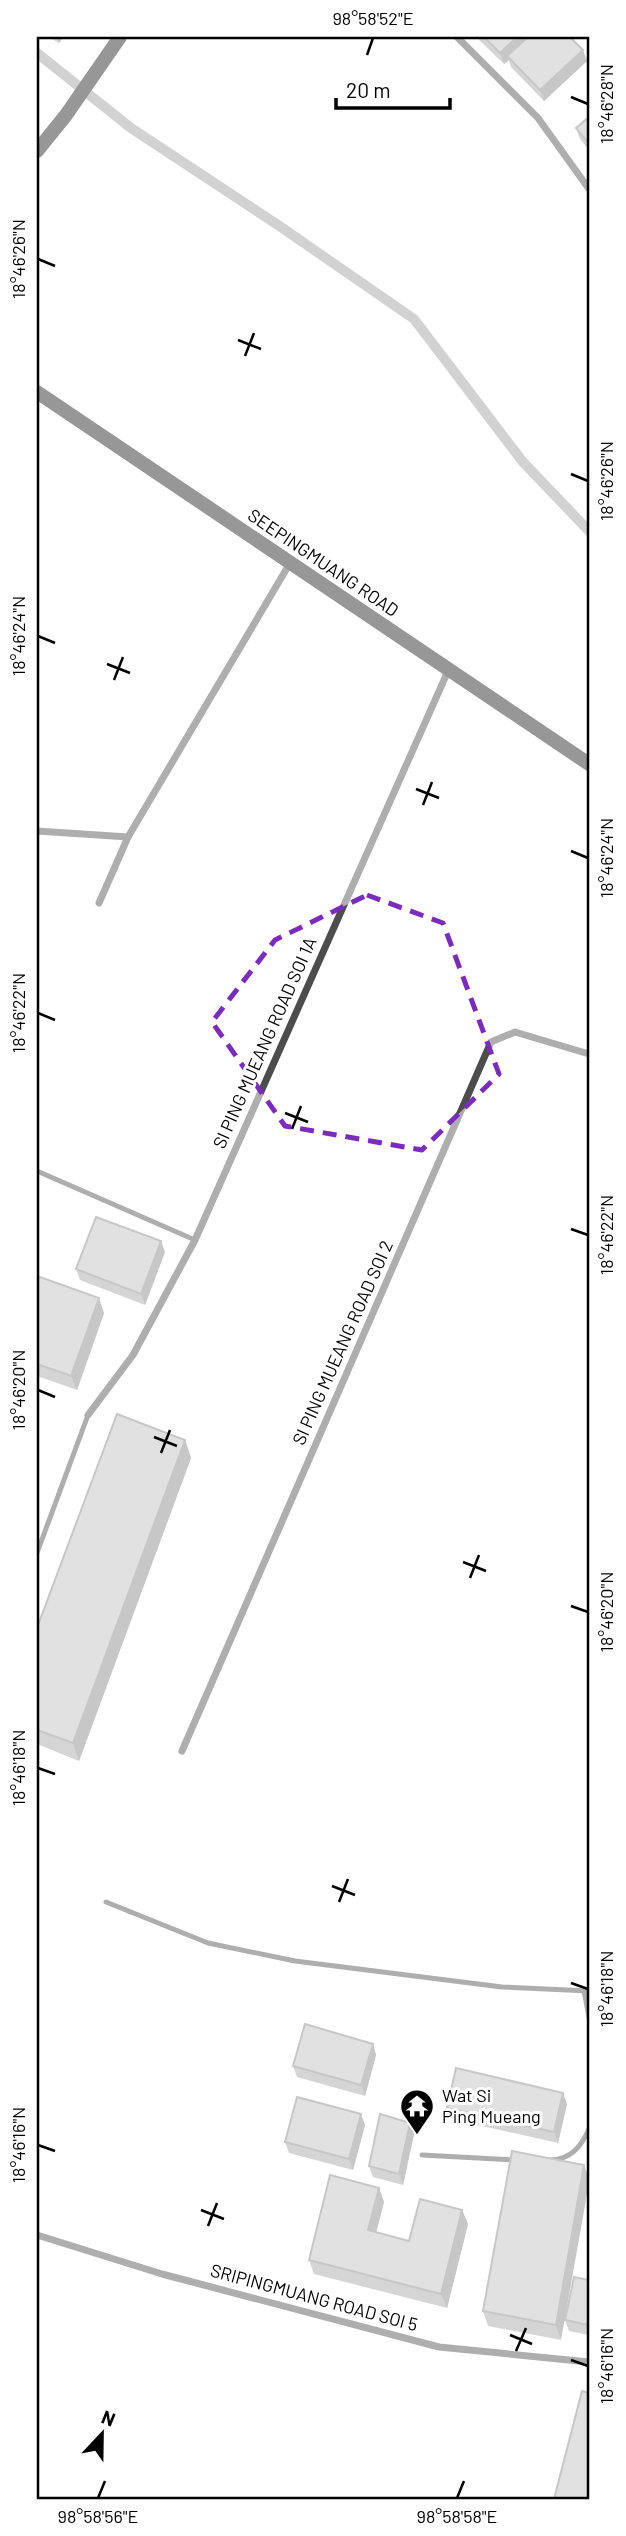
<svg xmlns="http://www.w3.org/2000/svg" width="626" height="2536" viewBox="0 0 626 2536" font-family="Barlow,sans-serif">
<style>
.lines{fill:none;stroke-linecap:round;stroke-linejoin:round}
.stream{stroke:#9b9b9b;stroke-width:10}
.lane{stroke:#4d4d4d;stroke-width:5}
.street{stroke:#4d4d4d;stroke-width:7}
.secondary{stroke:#1a1a1a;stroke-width:14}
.wall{fill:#a3a3a3}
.shaded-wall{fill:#848484}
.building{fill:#bdbdbd;stroke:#848484;stroke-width:2}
.marked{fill:none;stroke:#7b2cbf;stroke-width:5;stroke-dasharray:14 9;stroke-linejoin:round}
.ticks{fill:none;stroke:#000;stroke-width:2.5}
.labels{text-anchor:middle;stroke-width:6;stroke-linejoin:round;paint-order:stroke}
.street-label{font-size:18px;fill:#000;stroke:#fff}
.poi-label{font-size:18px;fill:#000;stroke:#fff;text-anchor:start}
.neatline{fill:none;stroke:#000;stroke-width:2.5}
.ticks-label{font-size:18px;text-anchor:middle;fill:#000}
</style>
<rect width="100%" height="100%" fill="#fff"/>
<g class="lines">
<path class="stream" d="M 37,53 L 131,128 L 278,225 L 414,319 L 523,462 L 589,531"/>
<g class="lane">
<path d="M 37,1171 L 195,1240"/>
<path d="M 37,1553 L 88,1415"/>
<path d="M 106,1902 L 208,1943 L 295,1961 L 502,1987 L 589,1991"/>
<path d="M 584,1991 L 589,2017"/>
<path d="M 422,2155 L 517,2160"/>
<path d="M 551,2160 C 571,2159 581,2147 589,2129"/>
</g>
<g class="street">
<path d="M 457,37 L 538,118 L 589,189"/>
<path d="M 37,831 L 128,837 L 290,563"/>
<path d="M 99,903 L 128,837"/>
<path d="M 88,1415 L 133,1355 L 195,1240 L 448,671"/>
<path d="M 182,1751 L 491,1042 L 515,1032 L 589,1054"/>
<path d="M 37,2235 L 162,2274 L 439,2347 L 589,2362"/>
</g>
<g class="secondary">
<path d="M 37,151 L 66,115 L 120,37"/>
<path d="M 37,392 L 589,764"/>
</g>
</g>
<g class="wall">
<path d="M 48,37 L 63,37 L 59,43 Z"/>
<path d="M 476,37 L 570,37 L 587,61 L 544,101 L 511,67 L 509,60 L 504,64 Z"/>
<path d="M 589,117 L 589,150 L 580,139 L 576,128 Z"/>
<path d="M 165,1252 L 145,1305 L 80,1280 L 76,1269 Z"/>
<path d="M 37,1276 L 104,1313 L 77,1390 L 37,1376 Z"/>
<path d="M 185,1440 L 191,1458 L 79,1761 L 37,1744 L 37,1628 Z"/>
<path d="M 373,2044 L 376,2055 L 365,2096 L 297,2077 L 293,2066 Z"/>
<path d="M 567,2104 L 558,2143 L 451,2119 L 447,2108 Z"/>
<path d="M 365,2125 L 353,2170 L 289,2153 L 285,2142 Z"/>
<path d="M 414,2134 L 403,2185 L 373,2177 L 369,2166 Z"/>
<path d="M 512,2151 L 561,2340 L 488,2326 L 483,2311 Z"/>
<path d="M 379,2188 L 384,2202 L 376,2232 L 409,2241 L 462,2210 L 468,2224 L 447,2308 L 314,2274 L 309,2260 Z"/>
<path d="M 589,2280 L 589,2335 L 569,2331 L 565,2320 Z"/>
</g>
<g class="shaded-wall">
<path d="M 57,37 L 63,37 L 59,43 Z"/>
<path d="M 517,37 L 531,37 L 507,56 L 509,60 L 504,64 L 500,53 Z"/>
<path d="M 583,50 L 587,61 L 544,101 L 540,90 Z"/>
<path d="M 161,1241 L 165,1252 L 145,1305 L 141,1294 Z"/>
<path d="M 99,1298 L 104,1313 L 77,1390 L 71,1376 Z"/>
<path d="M 185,1440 L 191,1458 L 79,1761 L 73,1743 Z"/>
<path d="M 373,2044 L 376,2055 L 365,2096 L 361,2085 Z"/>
<path d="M 563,2093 L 567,2104 L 558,2143 L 554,2132 Z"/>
<path d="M 361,2114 L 365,2125 L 353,2170 L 349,2159 Z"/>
<path d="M 410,2123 L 414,2134 L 403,2185 L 399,2174 Z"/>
<path d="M 584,2165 L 589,2178 L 589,2183 L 561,2340 L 556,2325 Z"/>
<path d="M 379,2188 L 384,2202 L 373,2245 L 368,2230 Z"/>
<path d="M 462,2210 L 468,2224 L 447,2308 L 441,2294 Z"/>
</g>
<g class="building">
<path d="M 484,37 L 517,37 L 500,53 Z"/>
<path d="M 528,37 L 570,37 L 583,50 L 540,90 L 507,56 Z"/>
<path d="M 589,117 L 589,144 L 576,128 Z"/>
<path d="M 96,1217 L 161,1241 L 141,1294 L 76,1269 Z"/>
<path d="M 37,1276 L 99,1298 L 71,1376 L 37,1364 Z"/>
<path d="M 117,1414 L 185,1440 L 73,1743 L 37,1730 L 37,1628 Z"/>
<path d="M 305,2024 L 373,2044 L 361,2085 L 293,2066 Z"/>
<path d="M 456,2068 L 563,2093 L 554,2132 L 447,2108 Z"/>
<path d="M 297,2097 L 361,2114 L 349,2159 L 285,2142 Z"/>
<path d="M 380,2114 L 410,2123 L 399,2174 L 369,2166 Z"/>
<path d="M 512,2151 L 584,2165 L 556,2325 L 483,2311 Z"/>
<path d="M 330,2175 L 379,2188 L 368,2230 L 409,2241 L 420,2199 L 462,2210 L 441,2294 L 309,2260 Z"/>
<path d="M 574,2277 L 589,2280 L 589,2325 L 565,2320 Z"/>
<path d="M 582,2391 L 589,2393 L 589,2499 L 554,2499 Z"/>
</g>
<path d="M0 0H626V2536H0ZM 367,895 L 443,923 L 499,1074 L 422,1150 L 285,1126 L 212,1022 L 275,940 Z" fill="#fff" fill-opacity=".55" fill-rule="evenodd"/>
<path class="marked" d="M 367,895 L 443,923 L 499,1074 L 422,1150 L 285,1126 L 212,1022 L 275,940 Z"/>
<path class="ticks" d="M 367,55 L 373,38M 571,97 L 588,104M 38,259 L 55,266M 238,340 L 261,349M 245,356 L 254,333M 571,474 L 588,481M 38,636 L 55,643M 107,664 L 130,673M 114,680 L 123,657M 416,789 L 439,798M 423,805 L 432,782M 571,851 L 588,858M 38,1013 L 55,1020M 285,1113 L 308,1122M 292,1129 L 301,1106M 571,1229 L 588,1235M 38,1390 L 55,1397M 154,1437 L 177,1446M 161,1453 L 170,1430M 463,1562 L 486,1571M 470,1578 L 479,1555M 571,1606 L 588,1612M 38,1768 L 55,1774M 332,1886 L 355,1895M 339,1902 L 348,1879M 571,1983 L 588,1989M 38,2145 L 55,2151M 201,2210 L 224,2219M 208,2226 L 217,2203M 510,2335 L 532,2344M 516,2351 L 526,2328M 571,2360 L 588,2366M 98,2498 L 105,2481M 457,2498 L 464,2481"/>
<defs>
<g id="temple-pin" transform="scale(1.75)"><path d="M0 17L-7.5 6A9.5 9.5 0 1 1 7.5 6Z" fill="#000" stroke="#fff"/><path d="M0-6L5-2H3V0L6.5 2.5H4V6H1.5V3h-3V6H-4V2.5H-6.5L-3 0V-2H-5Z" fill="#fff"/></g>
</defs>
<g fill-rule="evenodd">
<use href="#temple-pin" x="417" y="2106"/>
</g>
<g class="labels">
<g class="street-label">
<text transform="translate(323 563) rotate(34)" y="6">SEEPINGMUANG ROAD</text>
<text transform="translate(265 1043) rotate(-66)" y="6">SI PING MUEANG ROAD SOI 1A</text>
<text transform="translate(343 1343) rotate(-66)" y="6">SI PING MUEANG ROAD SOI 2</text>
<text transform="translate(314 2298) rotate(15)" y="6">SRIPINGMUANG ROAD SOI 5</text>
</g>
<g class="poi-label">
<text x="442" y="2102">Wat Si<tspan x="442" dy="21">Ping Mueang</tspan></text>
</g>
</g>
<rect width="626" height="2536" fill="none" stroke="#ffffff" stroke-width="77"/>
<g transform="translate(102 2434) rotate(22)" stroke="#ffffff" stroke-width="5" paint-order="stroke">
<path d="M0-5L12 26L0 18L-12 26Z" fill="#000000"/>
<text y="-10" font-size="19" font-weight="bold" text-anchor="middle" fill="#000000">N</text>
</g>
<path d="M336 98v10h114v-10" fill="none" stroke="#000000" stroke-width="3.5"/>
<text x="346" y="98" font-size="21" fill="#000000" stroke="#ffffff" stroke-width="5" paint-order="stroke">20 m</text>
<rect x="38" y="38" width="550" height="2460" class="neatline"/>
<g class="ticks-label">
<text x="373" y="25">98°58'52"E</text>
<text transform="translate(607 104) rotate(-90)" y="6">18°46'28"N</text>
<text transform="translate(19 259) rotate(-90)" y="6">18°46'26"N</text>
<text transform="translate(607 481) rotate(-90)" y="6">18°46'26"N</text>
<text transform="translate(19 636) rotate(-90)" y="6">18°46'24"N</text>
<text transform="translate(607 858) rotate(-90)" y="6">18°46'24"N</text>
<text transform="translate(19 1013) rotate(-90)" y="6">18°46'22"N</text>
<text transform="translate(607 1235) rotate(-90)" y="6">18°46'22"N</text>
<text transform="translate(19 1390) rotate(-90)" y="6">18°46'20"N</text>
<text transform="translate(607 1612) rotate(-90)" y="6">18°46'20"N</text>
<text transform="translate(19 1768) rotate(-90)" y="6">18°46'18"N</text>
<text transform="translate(607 1989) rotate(-90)" y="6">18°46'18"N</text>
<text transform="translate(19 2145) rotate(-90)" y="6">18°46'16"N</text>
<text transform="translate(607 2366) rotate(-90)" y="6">18°46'16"N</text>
<text x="98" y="2523">98°58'56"E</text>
<text x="457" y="2523">98°58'58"E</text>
</g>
</svg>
